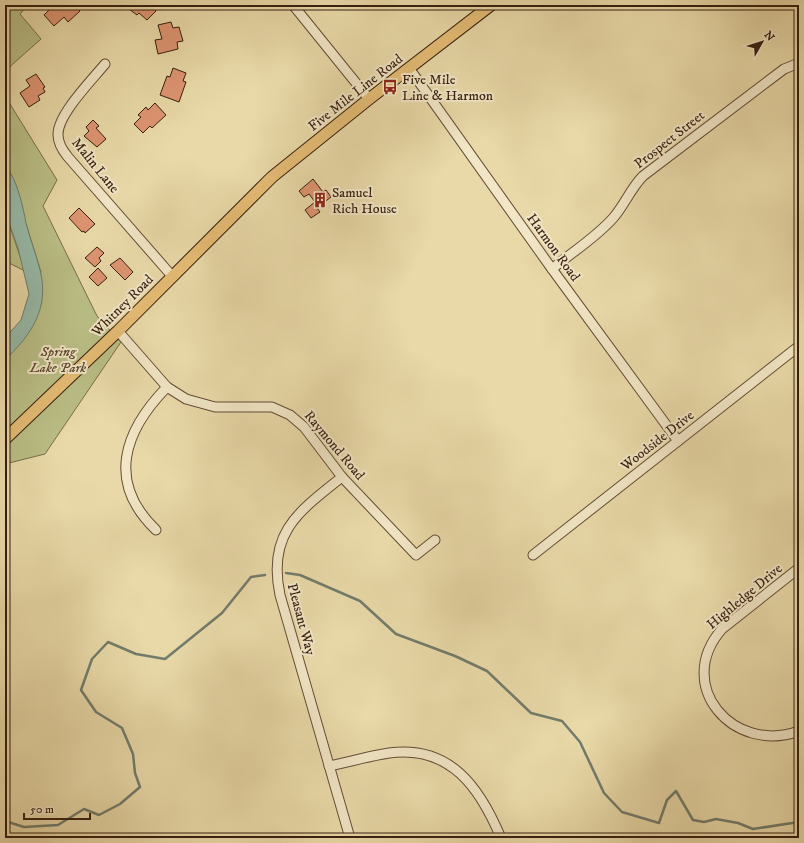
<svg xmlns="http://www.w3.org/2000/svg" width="804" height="843" viewBox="0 0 804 843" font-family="'IM FELL DW Pica',serif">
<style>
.green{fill:#b9be85;stroke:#786e4a}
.water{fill:#97baa9;stroke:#717c6c}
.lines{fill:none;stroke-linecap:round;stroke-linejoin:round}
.stream{stroke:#717c6c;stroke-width:2.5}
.building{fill:#de9572;stroke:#371e10}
.minor-casing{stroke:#644d36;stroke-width:11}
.major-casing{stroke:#371e10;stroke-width:13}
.minor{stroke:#f1e6c6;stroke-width:9}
.major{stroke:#e4bc74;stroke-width:11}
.labels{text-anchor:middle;stroke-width:4;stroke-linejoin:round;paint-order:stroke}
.poi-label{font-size:14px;fill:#371e10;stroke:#f1e6c6;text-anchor:start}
.street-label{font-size:14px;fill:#371e10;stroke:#f1e6c6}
.park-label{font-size:14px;font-style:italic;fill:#58462d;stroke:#f1e6c6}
</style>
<rect width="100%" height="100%" fill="#e9d9a8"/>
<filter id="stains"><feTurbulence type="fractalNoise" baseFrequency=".005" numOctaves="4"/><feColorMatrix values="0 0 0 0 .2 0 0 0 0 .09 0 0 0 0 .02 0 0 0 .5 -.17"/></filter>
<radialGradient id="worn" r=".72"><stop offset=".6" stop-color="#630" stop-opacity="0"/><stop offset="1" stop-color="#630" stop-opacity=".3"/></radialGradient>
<g class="green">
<path d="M 5,5 L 28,5 L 20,14 L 41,39 L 5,71 Z"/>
<path d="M 5,96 L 57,180 L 43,206 L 97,316 L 121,342 L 45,454 L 5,464 L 5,355 L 16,345 L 41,272 L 9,170 L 5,166 Z"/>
<path d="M 5,212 L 25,271 L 5,261 Z"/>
</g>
<path class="water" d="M 5,166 C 17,178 23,207 26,223 C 30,239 36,254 40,270 C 50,308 31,335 5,360 L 5,338 L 21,320 L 29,294 L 18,248 L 5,212 Z"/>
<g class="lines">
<g class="stream">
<path d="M 5,160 L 8,171"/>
<path d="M 286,573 L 300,575 L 360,601 L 396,634 L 455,656 L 487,671 L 531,713 L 562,721 L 580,742 L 604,793 L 622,812 L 659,823 L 667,800 L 676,791 L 693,820 L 704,822 L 716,819 L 738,823 L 753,829 L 799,822"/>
<path d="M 5,821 L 24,827 L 58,825 L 84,809 L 99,815 L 120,804 L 140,787 L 135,773 L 133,754 L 122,728 L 96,712 L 81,690 L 92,659 L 108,642 L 136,654 L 165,659 L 222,613 L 251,577 L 265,575"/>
</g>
</g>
<g class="building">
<path d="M 54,5 L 74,5 L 80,11 L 68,22 L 64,17 L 54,26 L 44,15 Z"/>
<path d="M 130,5 L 150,5 L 156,11 L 147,20 L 139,13 L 137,15 L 129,9 L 131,6 Z"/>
<path d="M 171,22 L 173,28 L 179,27 L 183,41 L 177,42 L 178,49 L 158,54 L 155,40 L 162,39 L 158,25 Z"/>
<path d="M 173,68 L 186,73 L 183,81 L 186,82 L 179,102 L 160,95 L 167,76 L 170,77 Z"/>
<path d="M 36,74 L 45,87 L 43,88 L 45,92 L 38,96 L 40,100 L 29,107 L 20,93 L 30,86 L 26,80 Z"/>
<path d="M 155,103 L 166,115 L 152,128 L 150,126 L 143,133 L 134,124 L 141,117 L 138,115 L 146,107 L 148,110 Z"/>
<path d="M 93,120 L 99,126 L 96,128 L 106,139 L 97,147 L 84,136 L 89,131 L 86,127 Z"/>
<path d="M 313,179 L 323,192 L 326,190 L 331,197 L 317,208 L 320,212 L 311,218 L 305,210 L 315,202 L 309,194 L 304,197 L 299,191 Z"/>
<path d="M 79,208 L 95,224 L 85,233 L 84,231 L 82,232 L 69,218 Z"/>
<path d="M 97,247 L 104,253 L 99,258 L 101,261 L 95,267 L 85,258 Z"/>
<path d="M 120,258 L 133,272 L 125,280 L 110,265 Z"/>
<path d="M 98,268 L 107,278 L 98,286 L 89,277 Z"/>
</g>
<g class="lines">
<g class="minor-casing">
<g id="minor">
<path d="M 293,5 L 369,99"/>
<path d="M 105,64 C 92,80 57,115 58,135 C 58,144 63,151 68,157 L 172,276"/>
<path d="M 409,68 L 552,269 L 678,441"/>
<path d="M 552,269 C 572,252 597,237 614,217 C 625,204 631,188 643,176 L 784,69 L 799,63"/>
<path d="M 118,331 L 167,387 L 186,399 L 215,407 L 272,407 L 290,415 L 304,427 L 342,477 L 416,555 L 435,540"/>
<path d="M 342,477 C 298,512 267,533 280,595 L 350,838"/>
<path d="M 156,530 C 106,482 124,431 167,387"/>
<path d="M 533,555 L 799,346"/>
<path d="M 799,568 L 722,629 C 673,685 733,755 799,731"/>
<path d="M 329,766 C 349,762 369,756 389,753 C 451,745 480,788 501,838"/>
</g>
</g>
<g class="major-casing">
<path id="major" d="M 5,439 L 118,331 L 272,177 L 369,99 L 491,5"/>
</g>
<use href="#minor" class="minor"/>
<use href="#major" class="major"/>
</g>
<defs>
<g id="bus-bare" transform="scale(1.2)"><path d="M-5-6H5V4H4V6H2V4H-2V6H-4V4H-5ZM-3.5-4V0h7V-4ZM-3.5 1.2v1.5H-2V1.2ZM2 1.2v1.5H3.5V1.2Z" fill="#8f2418" stroke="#f1e6c6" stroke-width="2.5" paint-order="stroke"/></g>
<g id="building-bare" transform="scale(1.2)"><path d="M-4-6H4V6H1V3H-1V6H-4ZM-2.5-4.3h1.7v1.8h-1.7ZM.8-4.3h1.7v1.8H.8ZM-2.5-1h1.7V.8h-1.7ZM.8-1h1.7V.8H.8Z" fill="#8f2418" stroke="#f1e6c6" stroke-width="2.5" paint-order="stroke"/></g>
</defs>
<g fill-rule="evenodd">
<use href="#bus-bare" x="390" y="87"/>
<use href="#building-bare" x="320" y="200"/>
</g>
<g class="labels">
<g class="poi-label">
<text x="402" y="84">Five Mile<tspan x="402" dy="16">Line &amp; Harmon</tspan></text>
<text x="332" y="197">Samuel<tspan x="332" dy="16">Rich House</tspan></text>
</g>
<g class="street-label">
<text transform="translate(355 92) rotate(-38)" y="5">Five Mile Line Road</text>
<text transform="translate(669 139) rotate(-38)" y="5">Prospect Street</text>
<text transform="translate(96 165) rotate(51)" y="5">Malin Lane</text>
<text transform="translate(554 247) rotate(54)" y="5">Harmon Road</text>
<text transform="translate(122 305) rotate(-45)" y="5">Whitney Road</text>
<text transform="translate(657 440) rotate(-38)" y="5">Woodside Drive</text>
<text transform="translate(335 445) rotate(50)" y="5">Raymond Road</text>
<text transform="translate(744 596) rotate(-40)" y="5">Highledge Drive</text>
<text transform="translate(302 619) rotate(75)" y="5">Pleasant Way</text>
</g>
<g class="park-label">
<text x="58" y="356">Spring<tspan x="58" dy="16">Lake Park</tspan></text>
</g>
</g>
<rect width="804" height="843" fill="none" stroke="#e9d9a8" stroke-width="20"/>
<rect x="6" y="6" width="792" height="831" fill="none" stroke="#371e10" stroke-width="2"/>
<rect x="10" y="10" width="784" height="823" fill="none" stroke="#371e10"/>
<g transform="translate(762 42) rotate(51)" stroke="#f1e6c6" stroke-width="3" paint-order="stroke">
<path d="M0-3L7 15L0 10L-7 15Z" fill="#371e10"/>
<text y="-6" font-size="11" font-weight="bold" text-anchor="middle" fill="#371e10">N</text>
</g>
<path d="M24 813v6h66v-6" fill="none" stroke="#371e10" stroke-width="2"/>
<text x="30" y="813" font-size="12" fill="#371e10" stroke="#f1e6c6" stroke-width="3" paint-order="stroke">50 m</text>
<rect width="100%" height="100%" filter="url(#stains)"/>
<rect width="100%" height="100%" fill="url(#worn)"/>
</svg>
